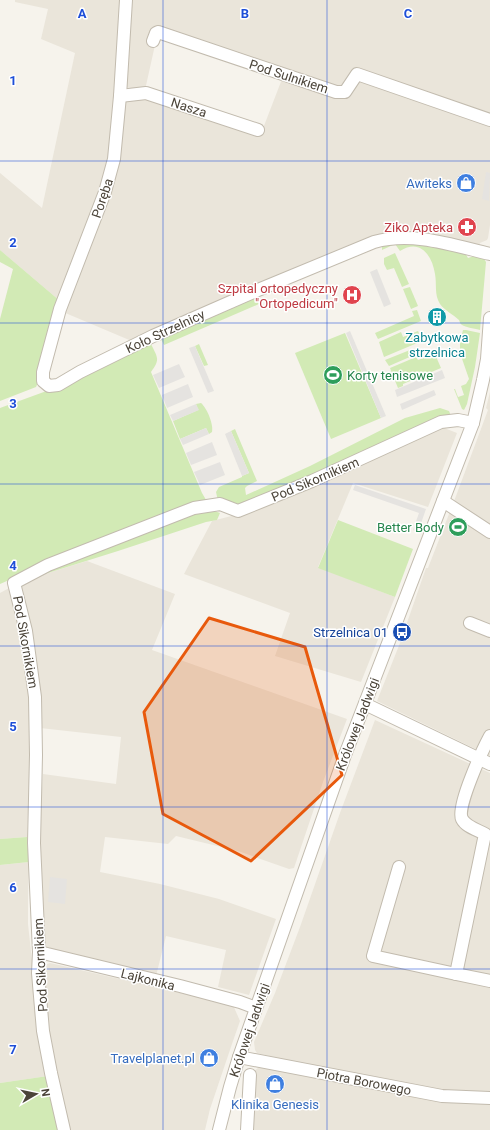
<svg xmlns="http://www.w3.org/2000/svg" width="490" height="1130" viewBox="0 0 490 1130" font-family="Roboto,sans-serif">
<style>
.residential{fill:#eae5da}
.green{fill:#d2eab5}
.parking{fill:#e5e3e0}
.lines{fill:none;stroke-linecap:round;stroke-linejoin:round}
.minor-casing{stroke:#c2bbae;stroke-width:14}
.minor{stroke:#fff;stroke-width:12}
.marked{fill:#e8590c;fill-opacity:0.2;stroke:#e8590c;stroke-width:3;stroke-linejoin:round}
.grid{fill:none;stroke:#1d4ed8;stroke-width:1;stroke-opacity:0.55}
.labels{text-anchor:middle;stroke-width:3;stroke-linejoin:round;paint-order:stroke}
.street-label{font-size:13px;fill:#4b4439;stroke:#fff}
.shop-label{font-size:13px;fill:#366cbe;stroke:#fff;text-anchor:end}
.health-label{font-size:13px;fill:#be3a42;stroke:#fff;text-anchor:end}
.culture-label{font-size:13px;fill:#0d838f;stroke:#fff}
.leisure-label{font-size:13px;fill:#27864d;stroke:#fff;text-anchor:start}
.transit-label{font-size:13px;fill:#164399;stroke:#fff;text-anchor:end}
.grid-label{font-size:13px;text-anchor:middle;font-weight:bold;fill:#1d4ed8;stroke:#fff;stroke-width:3;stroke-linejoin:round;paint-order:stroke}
</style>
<rect width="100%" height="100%" fill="#f6f3ec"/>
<g class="residential">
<path d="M 15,0 L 121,0 L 115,95 L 109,155 L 99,191 L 60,301 L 0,250 L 0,173 L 42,208 L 75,53 L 41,39 L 48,9 L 15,2 Z"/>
<path d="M 129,0 L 490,0 L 490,225 L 488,238 L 487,240 L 480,243 L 479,246 L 384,236 L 134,342 L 63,312 L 105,202 L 122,99 L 148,95 L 262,131 L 282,79 L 157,36 L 145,90 L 124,87 Z"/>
<path d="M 490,392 L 490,756 L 377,701 L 400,643 L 426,568 L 428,568 L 456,496 L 488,410 L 486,408 Z"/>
<path d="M 439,426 L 457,433 L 428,507 L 353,483 L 318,567 L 395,597 L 361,682 L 275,656 L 290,613 L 184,574 L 212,521 L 239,514 Z"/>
<path d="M 87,561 L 175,594 L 152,650 L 347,719 L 323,782 L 294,868 L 289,869 L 238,851 L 176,836 L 168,844 L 105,837 L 100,872 L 160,884 L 219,899 L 276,919 L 249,995 L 218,987 L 226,950 L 166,936 L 156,976 L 44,949 L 42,942 L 40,817 L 43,774 L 116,784 L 121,737 L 40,728 L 20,589 L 23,584 L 32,578 Z"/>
<path d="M 11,587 L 20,626 L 30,700 L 30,755 L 27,837 L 0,839 L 0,593 Z"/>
<path d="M 375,720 L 490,773 L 490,1095 L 450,1093 L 391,1084 L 261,1054 L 257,1053 L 255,1050 L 254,1042 L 275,993 L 300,927 L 340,813 Z"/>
<path d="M 29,862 L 28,895 L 28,924 L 38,1015 L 48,1076 L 0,1083 L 0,865 Z"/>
<path d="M 50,963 L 233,1005 L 240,1021 L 233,1041 L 210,1109 L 205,1130 L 66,1130 L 54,1078 L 43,972 L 45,965 Z"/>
<path d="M 259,1067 L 490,1103 L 490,1130 L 249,1130 L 253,1072 Z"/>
</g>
<g class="green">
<path d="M 418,240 L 465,253 L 468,258 L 474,256 L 484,259 L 486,262 L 480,330 C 476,329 465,327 462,325 C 460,324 460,322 459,320 C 453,314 445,311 440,304 C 434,294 437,285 435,274 C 432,255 420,238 400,251 L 395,244 L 382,250 L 382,246 Z"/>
<path d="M 0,250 L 60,301 L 40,378 L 36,387 L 0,401 L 0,319 L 13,269 L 0,262 Z"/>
<path d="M 395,253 L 409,284 L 402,287 L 394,268 L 387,270 L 384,264 L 384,258 Z"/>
<path d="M 410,287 L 418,306 L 411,309 L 403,289 Z"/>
<path d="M 256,294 L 259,304 L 164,345 L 161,339 L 166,332 Z"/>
<path d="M 417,310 L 421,321 L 378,339 L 375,333 L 414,316 L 412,311 Z"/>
<path d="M 463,330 L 466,330 L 480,333 L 475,367 L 467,404 L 464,410 L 462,409 L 454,389 L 455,389 L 458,397 L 464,395 L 461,386 L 466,384 L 469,379 L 460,353 L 460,342 Z"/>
<path d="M 418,331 L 422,341 L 384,357 L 379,342 L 401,332 L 403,337 Z"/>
<path d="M 345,333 L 381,418 L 331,439 L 295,353 Z"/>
<path d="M 143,343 L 151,344 C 157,357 161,359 151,372 L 202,493 L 212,510 L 220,513 L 217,520 L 206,522 L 118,551 L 32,578 L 23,574 L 0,584 L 0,408 L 52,389 Z"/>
<path d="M 199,344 L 208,365 L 204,366 L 195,346 Z"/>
<path d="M 410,350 L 412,356 L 389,366 L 385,360 Z"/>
<path d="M 434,352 L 441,368 L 403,384 L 403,386 L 398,388 L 390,368 L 416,357 L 418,360 L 431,355 L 431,353 Z"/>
<path d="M 201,403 C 207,408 214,425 212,432 L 209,434 L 206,428 L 180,439 L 173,421 L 198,410 L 196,404 Z"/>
<path d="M 440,408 L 449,411 L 451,416 L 239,508 L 218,501 L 216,492 L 219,487 L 242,477 L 242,476 L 249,473 L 231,431 L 235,429 L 257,481 L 247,486 L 245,488 L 246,495 L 310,466 L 405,418 Z"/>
<path d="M 338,520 L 413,549 L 395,597 L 318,568 Z"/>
<path d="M 27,837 L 29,862 L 0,865 L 0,839 Z"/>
<path d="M 48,1076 L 60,1130 L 0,1130 L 0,1083 Z"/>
</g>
<g class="parking">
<path d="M 486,172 L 490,173 L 489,201 L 482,199 Z"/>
<path d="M 377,269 L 391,304 L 384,307 L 370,272 Z"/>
<path d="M 350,331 L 386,416 L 381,418 L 346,333 Z"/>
<path d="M 195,346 L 214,391 L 208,393 L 189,348 Z"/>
<path d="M 179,364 L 185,377 L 159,388 L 153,375 Z"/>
<path d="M 442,370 L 445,378 L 397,397 L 395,390 Z"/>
<path d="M 188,384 L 193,397 L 167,408 L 162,395 Z"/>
<path d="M 434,390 L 436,395 L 402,410 L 400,404 Z"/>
<path d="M 196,404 L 199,410 L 173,421 L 170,415 Z"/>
<path d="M 206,428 L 209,434 L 183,445 L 180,439 Z"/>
<path d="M 231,431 L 249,473 L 242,476 L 225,434 Z"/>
<path d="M 212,442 L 217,455 L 191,465 L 186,453 Z"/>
<path d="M 220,462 L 225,475 L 200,485 L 194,472 Z"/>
<path d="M 355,485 L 426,509 L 418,532 L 413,530 L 419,513 L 353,490 Z"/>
<path d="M 50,877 L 67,879 L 65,904 L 48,902 Z"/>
</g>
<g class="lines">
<g class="minor-casing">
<g id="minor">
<path d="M 126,0 L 120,96 L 114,159 L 105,192 L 60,309 L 43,372 L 43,381 L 49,386 L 58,385 L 80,372 L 153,336 L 258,290 L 374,242 C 412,231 452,245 490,254"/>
<path d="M 153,41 L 156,33 L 158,32 L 336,92 L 345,92 L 357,74 L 490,120"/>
<path d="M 120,96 L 146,93 L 258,130"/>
<path d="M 443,501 L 490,532"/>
<path d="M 470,623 L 490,631"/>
<path d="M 365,704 L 490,764"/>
<path d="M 399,867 L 373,956 L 456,974 L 490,981"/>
<path d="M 39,952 L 180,986 L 240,1002 L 256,1008"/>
<path d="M 456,974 L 485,834 C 478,830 466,827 462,819 C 456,807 483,749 490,736"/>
<path d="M 239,1057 L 442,1096 L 490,1098"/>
<path d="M 64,1130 L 51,1073 L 43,1031 L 38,973 L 39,952 L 34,843 L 36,755 L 35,697 L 26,631 L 14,583 L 48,565 L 194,508 L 220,504 L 238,511 L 312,481 L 441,422 L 458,420 L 473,423"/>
<path d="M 219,1130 L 230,1087 L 239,1057 L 345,755 L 473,423 L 483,380 L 487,359 L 490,318"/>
<path d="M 247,1130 L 250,1075"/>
</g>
</g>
<use href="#minor" class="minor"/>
</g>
<path class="marked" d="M 209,618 L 305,647 L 342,775 L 251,861 L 163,814 L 144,712 Z"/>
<path class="grid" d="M 163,0 L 163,1130M 327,0 L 327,1130M 0,161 L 490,161M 0,323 L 490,323M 0,484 L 490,484M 0,646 L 490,646M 0,807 L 490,807M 0,969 L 490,969"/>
<defs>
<g id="shop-disc" transform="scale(1)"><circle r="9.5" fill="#3f7fe0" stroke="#fff"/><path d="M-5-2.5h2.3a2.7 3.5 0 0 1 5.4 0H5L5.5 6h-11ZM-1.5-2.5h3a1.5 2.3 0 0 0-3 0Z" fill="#fff"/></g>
<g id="pharmacy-disc" transform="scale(1)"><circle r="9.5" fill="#e0444e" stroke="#fff"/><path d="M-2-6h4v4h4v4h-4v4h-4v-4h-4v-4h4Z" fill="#fff"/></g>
<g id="hospital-disc" transform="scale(1)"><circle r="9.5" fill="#e0444e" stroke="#fff"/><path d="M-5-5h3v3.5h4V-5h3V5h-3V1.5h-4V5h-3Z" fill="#fff"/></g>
<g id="building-disc" transform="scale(1)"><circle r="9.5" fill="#0f9aa8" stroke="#fff"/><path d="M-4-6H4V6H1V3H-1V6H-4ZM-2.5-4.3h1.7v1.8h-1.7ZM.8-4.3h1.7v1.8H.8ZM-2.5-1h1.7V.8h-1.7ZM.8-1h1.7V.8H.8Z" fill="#fff"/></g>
<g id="stadium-disc" transform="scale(1)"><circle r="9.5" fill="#2e9e5b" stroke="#fff"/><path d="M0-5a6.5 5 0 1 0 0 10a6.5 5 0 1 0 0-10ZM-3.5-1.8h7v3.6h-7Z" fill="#fff"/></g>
<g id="bus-disc" transform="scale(1)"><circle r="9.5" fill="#1a4fb4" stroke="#fff"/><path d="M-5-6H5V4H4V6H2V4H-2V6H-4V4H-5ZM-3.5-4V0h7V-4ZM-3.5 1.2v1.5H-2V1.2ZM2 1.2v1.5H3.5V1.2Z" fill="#fff"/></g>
</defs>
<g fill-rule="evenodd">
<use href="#shop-disc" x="466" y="183"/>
<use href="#pharmacy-disc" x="467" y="227"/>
<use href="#hospital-disc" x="352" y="295"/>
<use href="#building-disc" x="437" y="317"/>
<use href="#stadium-disc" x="333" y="375"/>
<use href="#stadium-disc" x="458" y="527"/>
<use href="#bus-disc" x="402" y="632"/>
<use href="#shop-disc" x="209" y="1058"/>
<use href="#shop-disc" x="275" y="1084"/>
</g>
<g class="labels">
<g class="street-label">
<text transform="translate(289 76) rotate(18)" y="5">Pod Sulnikiem</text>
<text transform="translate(189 107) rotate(18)" y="5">Nasza</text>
<text transform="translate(102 198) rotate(-71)" y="5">Poręba</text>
<text transform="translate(165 331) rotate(-25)" y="5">Koło Strzelnicy</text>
<text transform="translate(315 479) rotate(-23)" y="5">Pod Sikornikiem</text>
<text transform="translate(26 642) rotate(80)" y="5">Pod Sikornikiem</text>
<text transform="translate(357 724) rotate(-69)" y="5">Królowej Jadwigi</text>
<text transform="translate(40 965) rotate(-93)" y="5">Pod Sikornikiem</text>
<text transform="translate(148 979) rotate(14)" y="5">Lajkonika</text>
<text transform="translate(249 1030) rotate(-71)" y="5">Królowej Jadwigi</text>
<text transform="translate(364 1081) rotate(11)" y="5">Piotra Borowego</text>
</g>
<g class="shop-label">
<text x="452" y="188">Awiteks</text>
<text x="195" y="1063">Travelplanet.pl</text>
<text x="275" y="1109" text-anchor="middle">Klinika Genesis</text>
</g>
<g class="health-label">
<text x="453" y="232">Ziko Apteka</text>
<text x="338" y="293">Szpital ortopedyczny<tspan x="338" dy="15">"Ortopedicum"</tspan></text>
</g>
<g class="culture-label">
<text x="437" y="342">Zabytkowa<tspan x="437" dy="15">strzelnica</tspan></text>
</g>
<g class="leisure-label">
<text x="347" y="380">Korty tenisowe</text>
<text x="444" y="532" text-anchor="end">Better Body</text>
</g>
<g class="transit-label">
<text x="388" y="637">Strzelnica 01</text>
</g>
</g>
<g class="grid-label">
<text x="82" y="18">A</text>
<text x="245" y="18">B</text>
<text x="408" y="18">C</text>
<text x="13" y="85">1</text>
<text x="13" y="247">2</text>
<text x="13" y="408">3</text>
<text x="13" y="570">4</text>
<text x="13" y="731">5</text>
<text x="13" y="892">6</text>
<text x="13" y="1054">7</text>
</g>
<g transform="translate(36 1094) rotate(81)" stroke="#ffffff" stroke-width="3" paint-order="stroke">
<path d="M0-3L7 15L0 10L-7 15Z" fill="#4b4439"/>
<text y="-6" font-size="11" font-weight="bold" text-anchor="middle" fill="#4b4439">N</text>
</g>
</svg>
